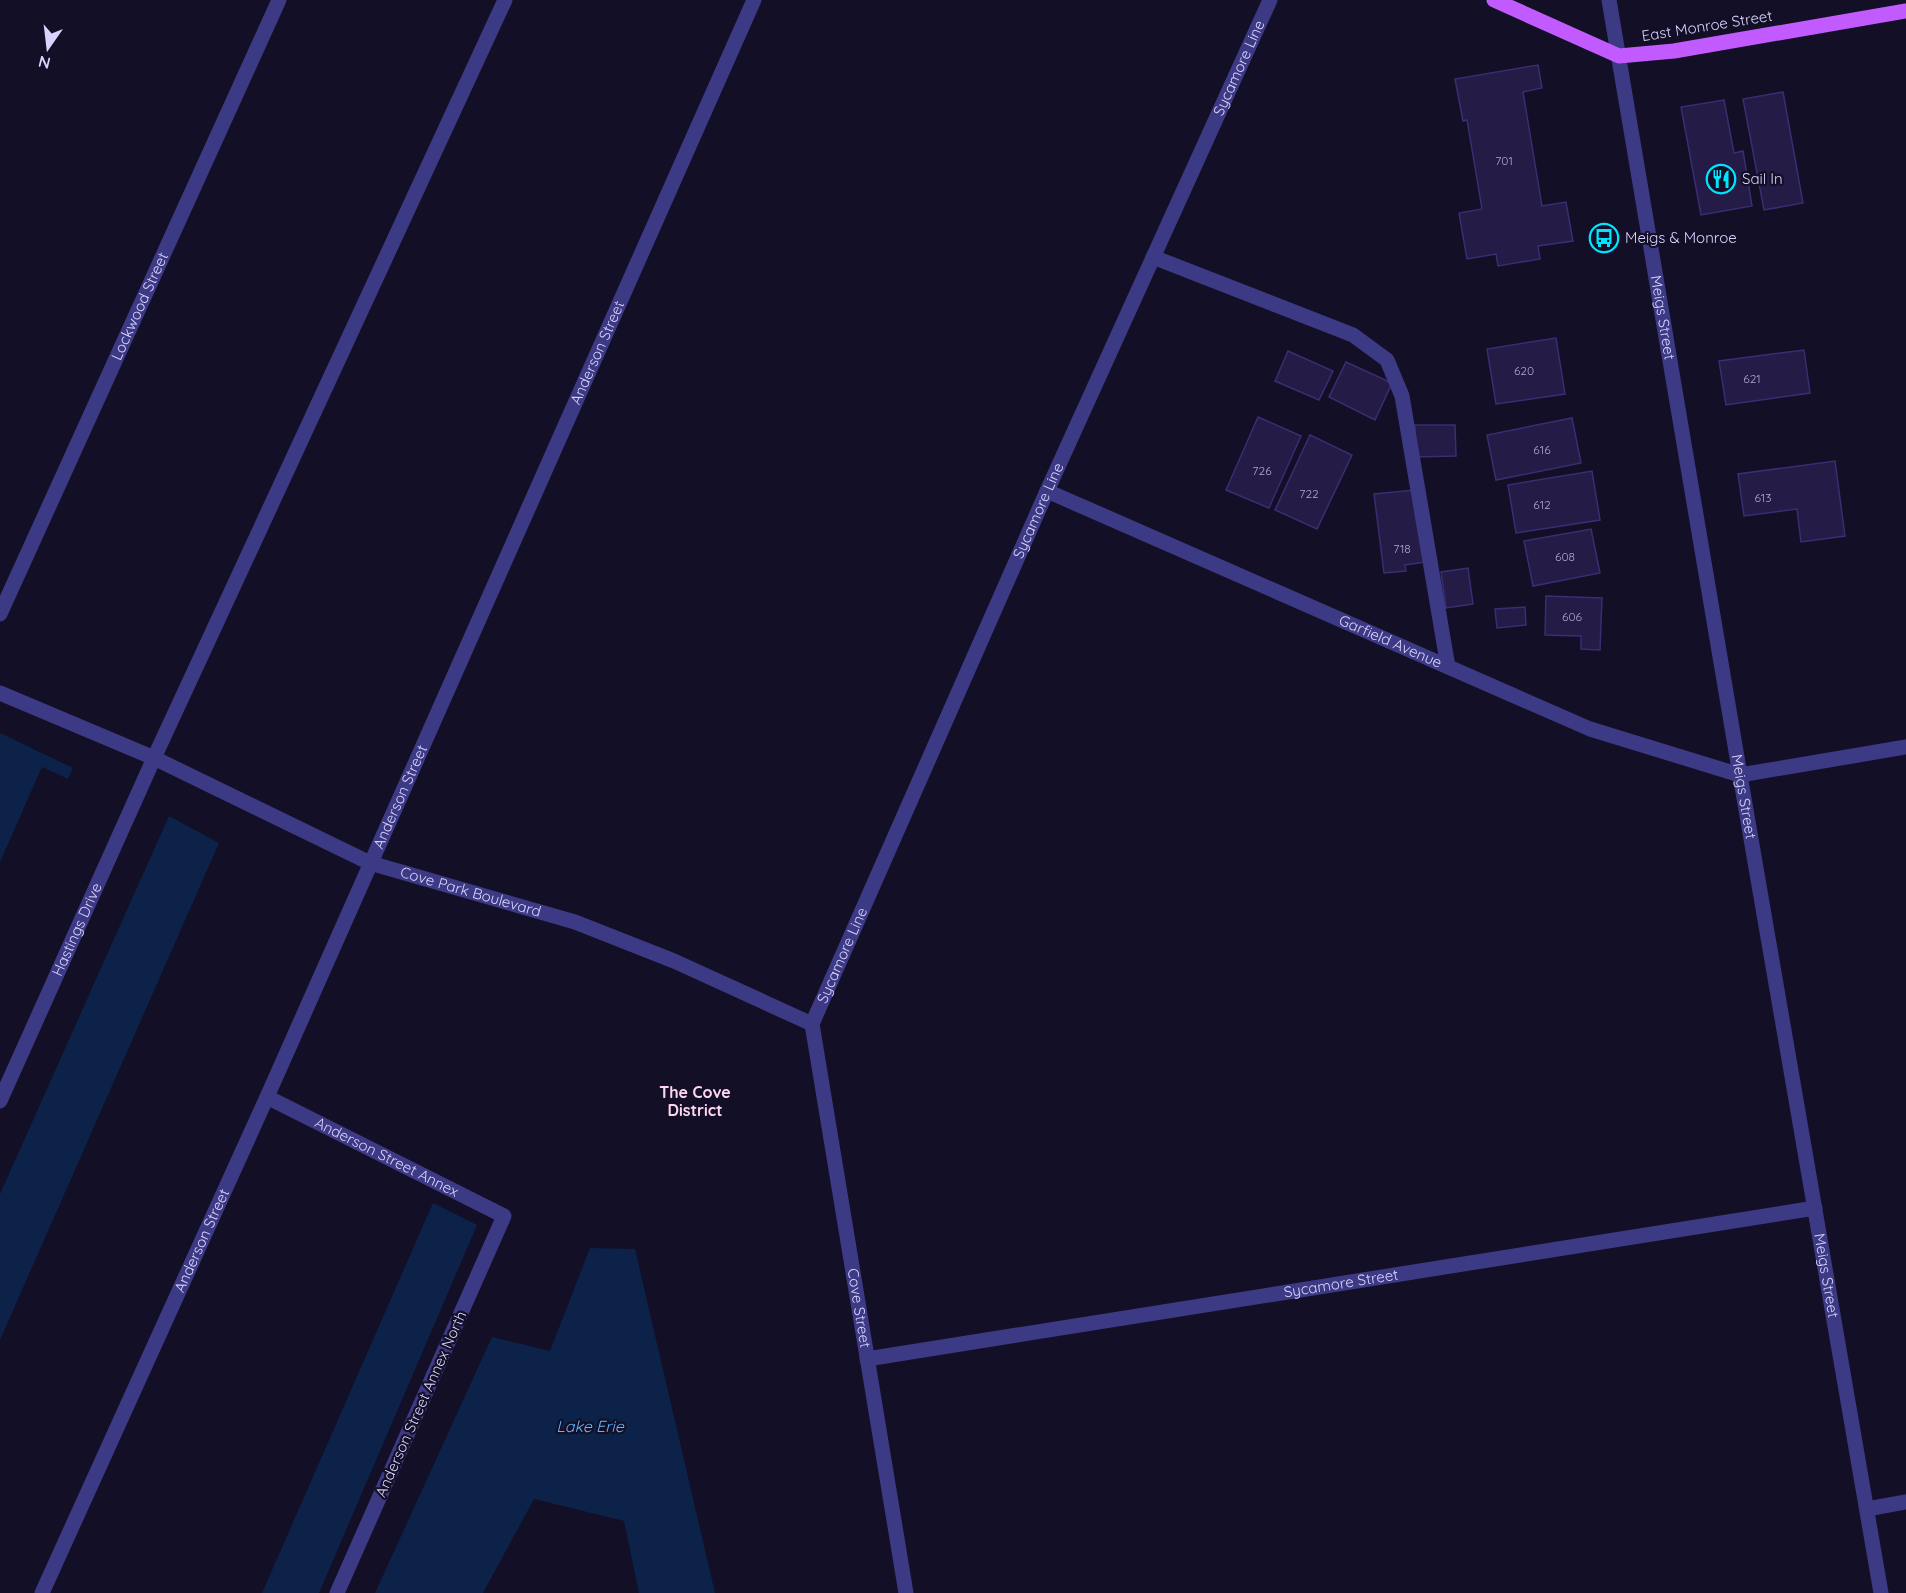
<svg xmlns="http://www.w3.org/2000/svg" width="1906" height="1593" viewBox="0 0 1906 1593" font-family="Quicksand,sans-serif">
<style>
.water{fill:#0c2248}
.building{fill:#241b47;stroke:#3b2d73;stroke-width:1.5}
.lines{fill:none;stroke-linecap:round;stroke-linejoin:round}
.minor{stroke:#3d3a85;stroke-width:15}
.major{stroke:#c25bff;stroke-width:15}
.labels{text-anchor:middle;stroke-width:4.5;stroke-linejoin:round;paint-order:stroke}
.number-label{font-size:12px;fill:#aca6d1}
.street-label{font-size:15px;fill:#d9d4ff;stroke:#130f26}
.poi-label{font-size:15px;fill:#d9d4ff;stroke:#130f26;text-anchor:start}
.neighbourhood-label{font-size:16px;font-weight:bold;fill:#ffd6f0;stroke:#130f26}
.water-label{font-size:16px;font-style:italic;fill:#62b6ff;stroke:#130f26}
</style>
<rect width="100%" height="100%" fill="#130f26"/>
<g class="water">
<path d="M 0,733 L 73,768 L 68,779 L 42,767 L 0,862 Z"/>
<path d="M 169,816 L 219,843 L 0,1340 L 0,1194 Z"/>
<path d="M 433,1203 L 477,1225 L 319,1593 L 262,1593 Z"/>
<path d="M 590,1248 L 635,1249 L 715,1593 L 639,1593 L 624,1521 L 534,1499 L 483,1593 L 375,1593 L 492,1337 L 550,1351 Z"/>
</g>
<g class="building">
<path d="M 1538,65 L 1542,88 L 1523,92 L 1542,206 L 1566,202 L 1573,241 L 1538,246 L 1540,259 L 1498,266 L 1496,254 L 1467,259 L 1459,213 L 1482,209 L 1467,120 L 1463,121 L 1455,79 Z"/>
<path d="M 1783,92 L 1803,203 L 1764,210 L 1743,99 Z"/>
<path d="M 1724,100 L 1734,153 L 1743,151 L 1752,206 L 1701,215 L 1681,107 Z"/>
<path d="M 1556,338 L 1565,394 L 1496,404 L 1487,349 Z"/>
<path d="M 1804,350 L 1810,393 L 1726,405 L 1719,361 Z"/>
<path d="M 1288,351 L 1333,371 L 1319,400 L 1275,381 Z"/>
<path d="M 1346,362 L 1392,383 L 1375,420 L 1329,397 Z"/>
<path d="M 1258,417 L 1301,436 L 1269,508 L 1226,490 Z"/>
<path d="M 1572,418 L 1581,463 L 1496,480 L 1487,435 Z"/>
<path d="M 1415,425 L 1455,425 L 1456,456 L 1416,457 Z"/>
<path d="M 1310,435 L 1352,455 L 1317,529 L 1275,510 Z"/>
<path d="M 1835,461 L 1845,536 L 1801,542 L 1797,509 L 1744,516 L 1738,474 Z"/>
<path d="M 1592,471 L 1600,520 L 1516,533 L 1508,485 Z"/>
<path d="M 1415,490 L 1425,562 L 1405,565 L 1406,571 L 1384,573 L 1374,494 Z"/>
<path d="M 1591,529 L 1600,573 L 1533,586 L 1524,541 Z"/>
<path d="M 1468,568 L 1473,604 L 1446,608 L 1441,572 Z"/>
<path d="M 1546,596 L 1602,598 L 1600,650 L 1581,649 L 1581,636 L 1545,635 Z"/>
<path d="M 1525,607 L 1526,625 L 1497,628 L 1495,609 Z"/>
</g>
<g class="lines">
<g class="minor">
<path id="s1" d="M 1609,0 L 1740,775 L 1881,1593"/>
<path d="M 1153,257 L 1353,335 L 1387,360 L 1402,396 L 1448,667"/>
<path id="s2" d="M 1047,491 L 1590,729 L 1740,775 L 1906,747"/>
<path id="s3" d="M 0,614 L 279,0"/>
<path id="s4" d="M 0,693 L 154,758 L 370,863 L 575,922 L 674,961 L 812,1024"/>
<path id="s5" d="M 812,1024 L 1047,491 L 1270,0"/>
<path id="s6" d="M 812,1024 L 906,1593"/>
<path id="s7" d="M 267,1097 L 504,1216 L 337,1593"/>
<path id="s8" d="M 0,1101 L 154,758 L 505,0"/>
<path id="s9" d="M 867,1359 L 1815,1208"/>
<path d="M 1867,1509 L 1906,1502"/>
<path id="s10" d="M 42,1593 L 267,1097 L 754,0"/>
</g>
<path class="major" d="M 1494,0 L 1619,56 L 1674,51 L 1906,11"/>
</g>
<defs>
<g id="restaurant-ring" transform="scale(1.5)"><circle r="9.5" fill="#130f26" stroke="#00e5ff" stroke-width="1.5"/><path d="M-5-6h1v4h1v-4h1v4h1v-4h1v5L-1.5 .5V6h-2V.5L-5-1ZM5-6V6H3V1.5H1.5Q1.5-4 5-6Z" fill="#00e5ff"/></g>
<g id="bus-ring" transform="scale(1.5)"><circle r="9.5" fill="#130f26" stroke="#00e5ff" stroke-width="1.5"/><path d="M-5-6H5V4H4V6H2V4H-2V6H-4V4H-5ZM-3.5-4V0h7V-4ZM-3.5 1.2v1.5H-2V1.2ZM2 1.2v1.5H3.5V1.2Z" fill="#00e5ff"/></g>
</defs>
<g fill-rule="evenodd">
<use href="#restaurant-ring" x="1721" y="179"/>
<use href="#bus-ring" x="1604" y="238"/>
</g>
<g class="labels">
<g class="number-label">
<text x="1504" y="165">701</text>
<text x="1524" y="375">620</text>
<text x="1752" y="383">621</text>
<text x="1542" y="454">616</text>
<text x="1262" y="475">726</text>
<text x="1309" y="498">722</text>
<text x="1763" y="502">613</text>
<text x="1542" y="509">612</text>
<text x="1402" y="553">718</text>
<text x="1565" y="561">608</text>
<text x="1572" y="621">606</text>
</g>
<g class="street-label">
<text transform="translate(1707 26) rotate(-9)" y="5">East Monroe Street</text>
<text dy="5" stroke="none"><textPath href="#s5" startOffset="1047">Sycamore Line</textPath></text>
<text dy="5" stroke="none"><textPath href="#s3" startOffset="338">Lockwood Street</textPath></text>
<text dy="5" stroke="none"><textPath href="#s1" startOffset="322">Meigs Street</textPath></text>
<text dy="5" stroke="none"><textPath href="#s10" startOffset="1359">Anderson Street</textPath></text>
<text dy="5" stroke="none"><textPath href="#s5" startOffset="561">Sycamore Line</textPath></text>
<text dy="5" stroke="none"><textPath href="#s2" startOffset="375">Garfield Avenue</textPath></text>
<text dy="5" stroke="none"><textPath href="#s10" startOffset="873">Anderson Street</textPath></text>
<text dy="5" stroke="none"><textPath href="#s1" startOffset="808">Meigs Street</textPath></text>
<text dy="5" stroke="none"><textPath href="#s4" startOffset="512">Cove Park Boulevard</textPath></text>
<text dy="5" stroke="none"><textPath href="#s8" startOffset="188">Hastings Drive</textPath></text>
<text dy="5" stroke="none"><textPath href="#s5" startOffset="75">Sycamore Line</textPath></text>
<text dy="5" stroke="none"><textPath href="#s7" startOffset="134">Anderson Street Annex</textPath></text>
<text dy="5" stroke="none"><textPath href="#s10" startOffset="387">Anderson Street</textPath></text>
<text dy="5" stroke="none"><textPath href="#s1" startOffset="1294">Meigs Street</textPath></text>
<text dy="5" stroke="none"><textPath href="#s9" startOffset="480">Sycamore Street</textPath></text>
<text dy="5" stroke="none"><textPath href="#s6" startOffset="288">Cove Street</textPath></text>
<text transform="translate(421 1404) rotate(-66)" y="5">Anderson Street Annex North</text>
</g>
<g class="poi-label">
<text x="1742" y="184">Sail In</text>
<text x="1625" y="243">Meigs &amp; Monroe</text>
</g>
<g class="neighbourhood-label">
<text x="695" y="1098">The Cove<tspan x="695" dy="18">District</tspan></text>
</g>
<g class="water-label">
<text x="590" y="1432">Lake Erie</text>
</g>
</g>
<g transform="translate(48 48) rotate(194)" stroke="#130f26" stroke-width="4.5" paint-order="stroke">
<path d="M0-4.5L10 22L0 15L-10 22Z" fill="#d9d4ff"/>
<text y="-9" font-size="16" font-weight="bold" text-anchor="middle" fill="#d9d4ff">N</text>
</g>
</svg>
